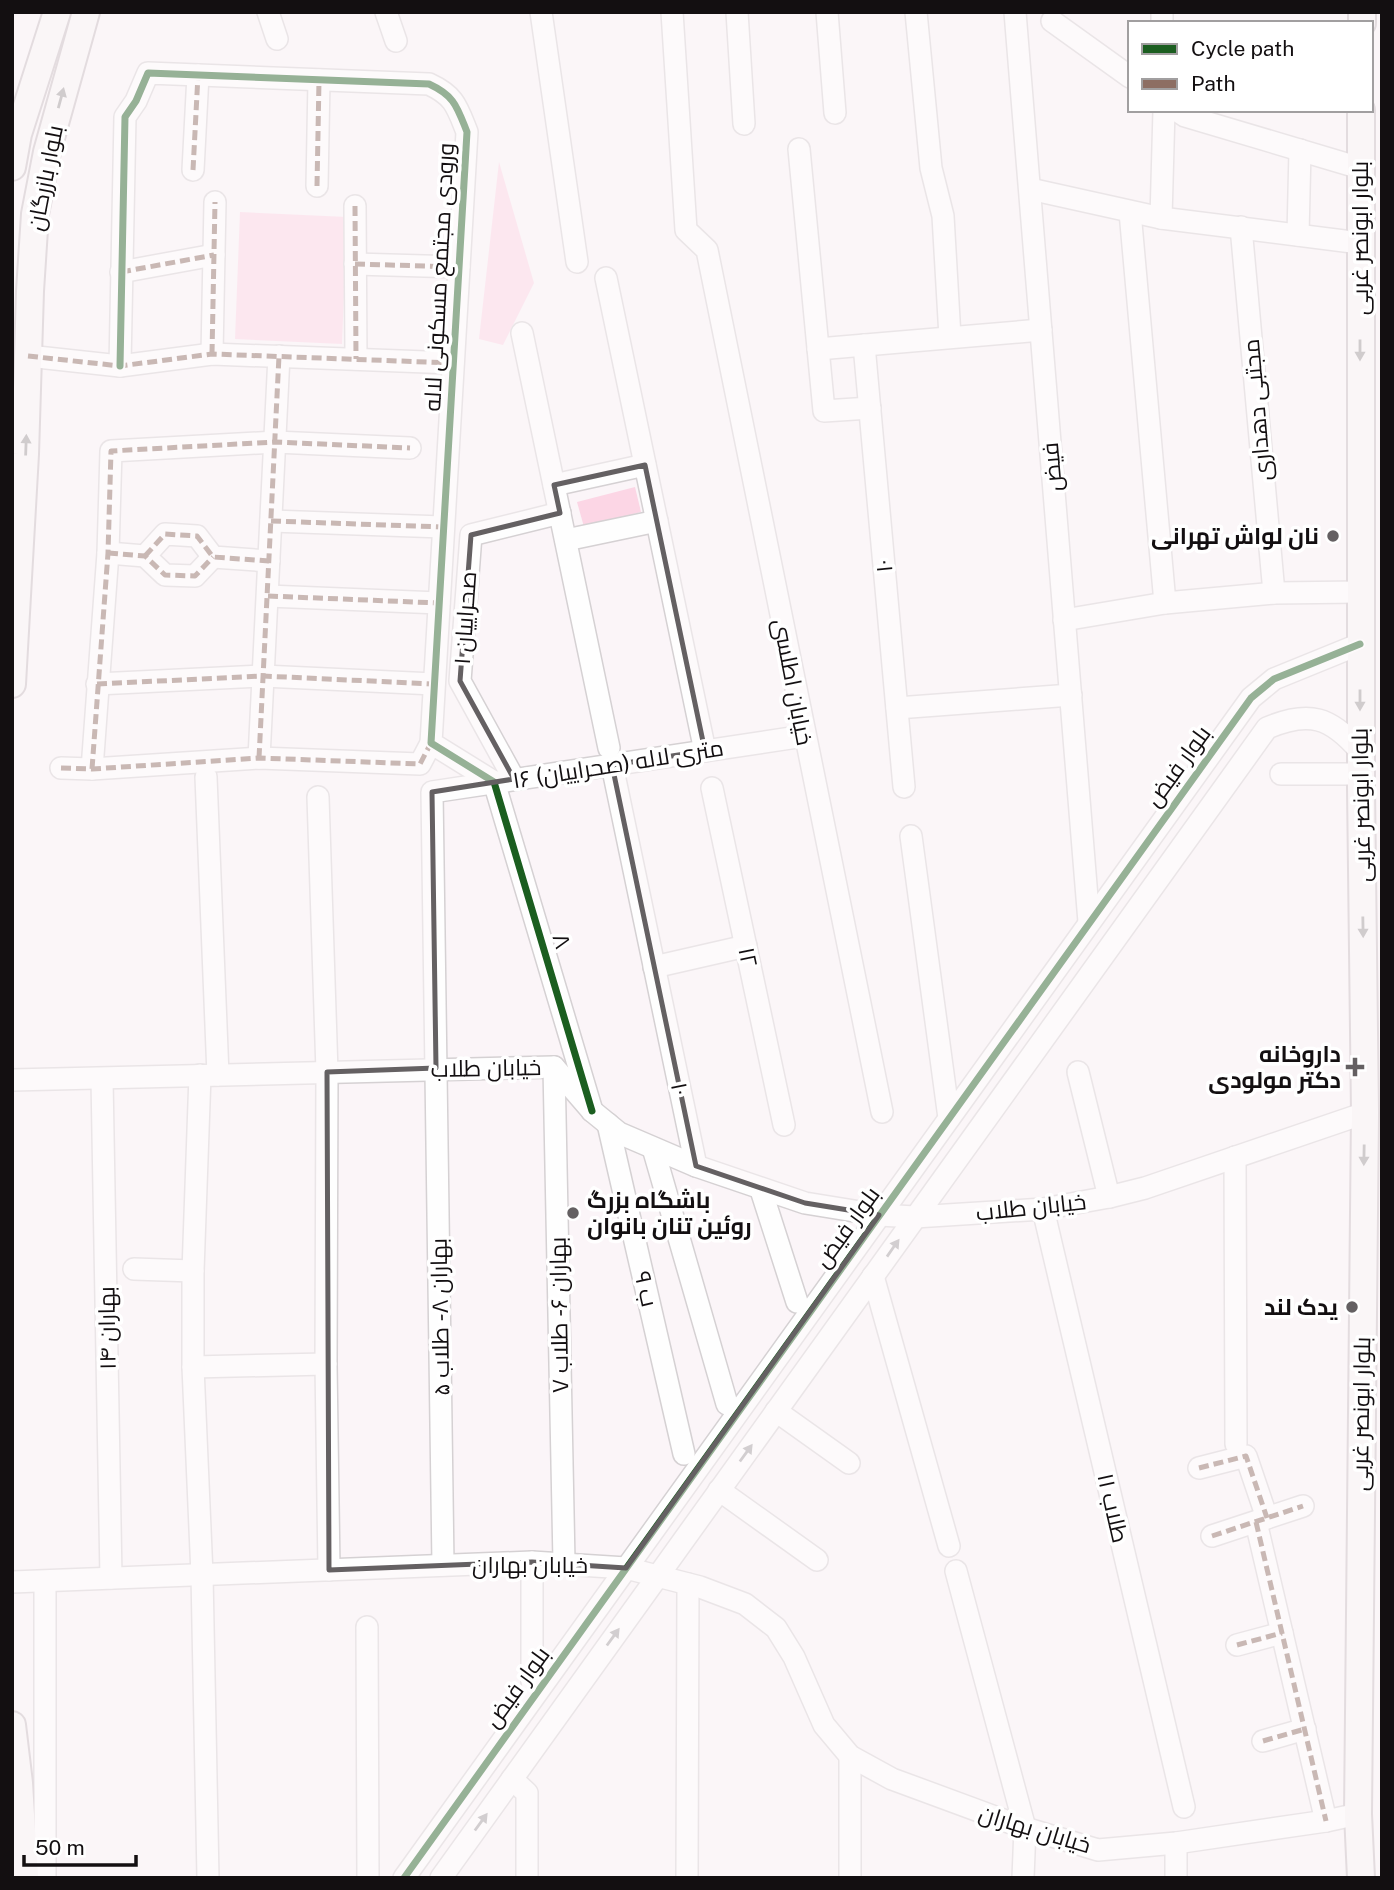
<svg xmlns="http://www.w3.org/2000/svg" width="1394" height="1890" viewBox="0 0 1394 1890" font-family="'Public Sans',Cairo,sans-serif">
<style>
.green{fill:#fcd6e5}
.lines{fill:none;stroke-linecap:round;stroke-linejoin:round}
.minor-casing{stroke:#d5d1d3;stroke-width:24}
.major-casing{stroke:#c6bdc1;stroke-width:30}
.minor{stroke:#fefefe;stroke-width:21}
.major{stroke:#f8f5f6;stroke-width:26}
.quiet{stroke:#8d6e63;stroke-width:5;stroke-dasharray:10 5;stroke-linecap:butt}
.cycleway-casing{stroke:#fff;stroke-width:11}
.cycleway{stroke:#1b5e20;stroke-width:7}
.oneway{fill:#9c999a}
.oneway2{fill:#a09e9f}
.marked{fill:none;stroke:#646062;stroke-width:5;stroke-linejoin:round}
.poi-dot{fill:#646062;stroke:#fff;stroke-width:2.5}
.labels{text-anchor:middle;stroke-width:7;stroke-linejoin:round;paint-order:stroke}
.street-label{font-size:23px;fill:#130f11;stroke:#fff}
.poi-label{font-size:23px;font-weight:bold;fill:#130f11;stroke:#fff;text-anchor:end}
</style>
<rect width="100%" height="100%" fill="#fbf5f8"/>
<g class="green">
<path d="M 499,162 L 534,283 L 503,345 L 479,339 Z"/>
<path d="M 240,212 L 347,217 L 342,344 L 235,339 Z"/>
<path d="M 635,487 L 641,512 L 584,527 L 577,502 Z"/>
</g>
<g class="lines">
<g class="minor-casing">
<g id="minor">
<path d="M 268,12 L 277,39"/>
<path d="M 386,12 L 396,41"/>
<path d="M 541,12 L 577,262"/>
<path d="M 672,12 L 686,230 L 707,250 L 882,1112"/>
<path d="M 737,12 L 744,124"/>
<path d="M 827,12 L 835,113"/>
<path d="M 916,12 L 931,168 L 943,216 L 950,337"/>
<path d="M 1015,12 L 1089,922"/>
<path d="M 1162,12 L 1162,23"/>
<path d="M 1052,21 L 1130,77"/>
<path d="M 1176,110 L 1185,116 L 1360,168"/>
<path d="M 799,149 L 824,411 L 870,408"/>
<path d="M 193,170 L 198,75"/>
<path d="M 317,186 L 319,80"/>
<path d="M 1030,189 L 1161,218 L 1360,243"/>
<path d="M 355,206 L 356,359"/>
<path d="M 1130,212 L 1165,603"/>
<path d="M 1161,218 L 1164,110"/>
<path d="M 1241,227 L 1274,593"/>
<path d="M 1298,235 L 1300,150"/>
<path d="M 355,264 L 459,267"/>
<path d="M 121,272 L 214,255"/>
<path d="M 606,278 L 705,751"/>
<path d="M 522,333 L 609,748"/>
<path d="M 864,345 L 904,787"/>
<path d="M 818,349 L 1041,330"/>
<path d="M 212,354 L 215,202"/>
<path d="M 28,356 L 120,366 L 212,354 L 453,363"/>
<path d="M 120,366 L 125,117 L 136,101 L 148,73 L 429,84 C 455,96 457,107 467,132 L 431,743 L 494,782 L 592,1111"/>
<path d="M 554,485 L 645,465"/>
<path d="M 271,521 L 443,527"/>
<path d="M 566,540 L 657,521"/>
<path d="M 108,553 L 145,556 L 165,575 L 195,576 L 213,557"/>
<path d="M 145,556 L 165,534 L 197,536 L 213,557 L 269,561"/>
<path d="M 268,596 L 439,603"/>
<path d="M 1064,620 L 1165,603 L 1274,593 L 1360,592"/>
<path d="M 97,684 L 263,676 L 434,684"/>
<path d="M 897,708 L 1071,695"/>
<path d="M 259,758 L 279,356"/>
<path d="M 612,765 L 696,1166"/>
<path d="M 61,768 L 92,769 L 259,758 L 420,764 L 431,743"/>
<path d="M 92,769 L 108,553 L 111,451 L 275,442 L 410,448"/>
<path d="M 1281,774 L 1361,774"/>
<path d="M 206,777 L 218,1075"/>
<path d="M 514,779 L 460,681 L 471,535 L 560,513"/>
<path d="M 712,788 L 784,1125"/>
<path d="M 318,797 L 327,1072 L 326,1364 L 329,1570"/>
<path d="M 911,836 L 949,1118"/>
<path d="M 654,967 L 746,946"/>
<path d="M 554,1067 L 564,1562"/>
<path d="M 1078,1072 L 1109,1197"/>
<path d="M 200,1075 L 193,1271 L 193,1367 L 202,1575 L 208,1878"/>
<path d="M 102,1079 L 111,1578"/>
<path d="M 12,1080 L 554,1067 L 592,1111 L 619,1133 L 696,1166 L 805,1203 L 879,1215 L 915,1217 L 1043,1209 L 1109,1197 L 1145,1188 L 1365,1113"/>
<path d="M 608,1124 L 684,1454"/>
<path d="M 653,1148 L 727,1404"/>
<path d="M 1235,1157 L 1236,1444"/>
<path d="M 761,1190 L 797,1302"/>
<path d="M 1043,1209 L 1184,1807"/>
<path d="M 134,1269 L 193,1271"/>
<path d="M 873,1276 L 949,1546"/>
<path d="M 193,1367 L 326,1364"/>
<path d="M 776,1411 L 849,1463"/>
<path d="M 1199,1468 L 1246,1456 L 1267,1518"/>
<path d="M 719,1490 L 817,1560"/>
<path d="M 1256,1522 L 1326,1821"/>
<path d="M 1212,1536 L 1303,1506"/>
<path d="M 443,1565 L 432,792 L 804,736"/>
<path d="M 956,1571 L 1025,1828 L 1023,1878"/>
<path d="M 12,1582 L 532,1562 L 626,1568 L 700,1587 L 745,1604 L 776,1628 L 794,1657 L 824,1725 L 850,1756 L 892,1779 L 1025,1828 L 1098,1850 L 1176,1843 L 1326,1821 L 1358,1814"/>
<path d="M 45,1582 L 45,1878"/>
<path d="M 367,1627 L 368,1878"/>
<path d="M 1237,1645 L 1282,1633"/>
<path d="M 532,1682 L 532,1562"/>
<path d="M 1263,1741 L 1305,1729"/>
<path d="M 512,1779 L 527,1793 L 527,1878"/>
<path d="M 404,1878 L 1251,698 L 1274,679 L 1360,644"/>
<path d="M 441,1878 L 1267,728 C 1309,710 1331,717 1360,751"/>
<path d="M 687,1878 L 688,1584"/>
<path d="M 850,1878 L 850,1756"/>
<path d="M 1176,1878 L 1176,1843"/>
</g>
</g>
<g class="major-casing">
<g id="major">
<path d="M 1362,23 L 1362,12"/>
<path d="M 1361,110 L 1361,788 L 1365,1113 L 1358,1814 L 1361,1878"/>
<path d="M 12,167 L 18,134 L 57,12"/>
<path d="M 12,684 L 25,454 L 30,291 L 35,214 L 47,152 L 86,12"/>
<path d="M 12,1725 L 19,1783 L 25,1878"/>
</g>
</g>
<use href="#minor" class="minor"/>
<use href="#major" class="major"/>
<g class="quiet">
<path d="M 193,170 L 198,75"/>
<path d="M 317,186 L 319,80"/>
<path d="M 355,206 L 356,359"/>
<path d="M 355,264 L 459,267"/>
<path d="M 121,272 L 214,255"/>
<path d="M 212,354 L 215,202"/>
<path d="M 28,356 L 120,366 L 212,354 L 453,363"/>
<path d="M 271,521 L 443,527"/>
<path d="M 108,553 L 145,556 L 165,575 L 195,576 L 213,557"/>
<path d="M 145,556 L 165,534 L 197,536 L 213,557 L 269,561"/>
<path d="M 268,596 L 439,603"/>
<path d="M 97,684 L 263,676 L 434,684"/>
<path d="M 259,758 L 279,356"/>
<path d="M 61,768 L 92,769 L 259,758 L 420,764 L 431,743"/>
<path d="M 92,769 L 108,553 L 111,451 L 275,442 L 410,448"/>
<path d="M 1199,1468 L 1246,1456 L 1267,1518"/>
<path d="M 1256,1522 L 1326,1821"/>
<path d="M 1212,1536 L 1303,1506"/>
<path d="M 1237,1645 L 1282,1633"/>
<path d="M 1263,1741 L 1305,1729"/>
</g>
<g class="cycleway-casing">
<g id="cycleway">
<path d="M 120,366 L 125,117 L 136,101 L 148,73 L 429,84 C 455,96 457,107 467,132 L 431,743 L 494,782 L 592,1111"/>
<path d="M 404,1878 L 1251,698 L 1274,679 L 1360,644"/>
</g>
</g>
<use href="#cycleway" class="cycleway"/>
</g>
<defs><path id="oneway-solid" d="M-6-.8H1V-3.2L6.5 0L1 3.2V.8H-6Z" transform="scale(1.75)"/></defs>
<g class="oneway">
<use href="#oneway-solid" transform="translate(61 98) rotate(-75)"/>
<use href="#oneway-solid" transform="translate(1360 350) rotate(90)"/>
<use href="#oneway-solid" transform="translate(26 445) rotate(-88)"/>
<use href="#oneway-solid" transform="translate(1360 700) rotate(90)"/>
<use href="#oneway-solid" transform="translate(1363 927) rotate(89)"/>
<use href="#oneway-solid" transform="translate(1364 1155) rotate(91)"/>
</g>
<g class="oneway2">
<use href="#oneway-solid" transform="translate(893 1248) rotate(-55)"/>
<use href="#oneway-solid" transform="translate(746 1453) rotate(-54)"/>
<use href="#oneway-solid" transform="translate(613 1637) rotate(-54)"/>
<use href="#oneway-solid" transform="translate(481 1822) rotate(-54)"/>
</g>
<path d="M0 0H1394V1890H0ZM 645,465 L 705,751 L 612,765 L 696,1166 L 805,1203 L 879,1215 L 626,1568 L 532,1562 L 329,1570 L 327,1072 L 436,1068 L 432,792 L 514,779 L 460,681 L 471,535 L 560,513 L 554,485 Z" fill="#fbf5f8" fill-opacity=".55" fill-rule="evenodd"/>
<path class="marked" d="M 645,465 L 705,751 L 612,765 L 696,1166 L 805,1203 L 879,1215 L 626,1568 L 532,1562 L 329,1570 L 327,1072 L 436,1068 L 432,792 L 514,779 L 460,681 L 471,535 L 560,513 L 554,485 Z"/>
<g class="poi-dot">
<circle cx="1333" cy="536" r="7"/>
<path d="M1351.5 1056.5h7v7h7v7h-7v7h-7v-7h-7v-7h7z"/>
<circle cx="573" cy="1213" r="7"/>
<circle cx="1352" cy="1307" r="7"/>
</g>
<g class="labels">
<g class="street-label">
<text transform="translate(45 178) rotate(-79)" y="8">بلوار بازرگان</text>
<text transform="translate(1360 238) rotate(-90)" y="8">بلوار ابونصر غربی</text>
<text transform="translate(439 277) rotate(-87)" y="8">ورودی مجتمع مسکونی لاله</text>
<text transform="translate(1257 410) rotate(-95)" y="8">مجتبی دهداری</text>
<text transform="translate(1052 467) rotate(-95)" y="8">فیض</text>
<text transform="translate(884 566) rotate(-95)" y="8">۱۰</text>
<text transform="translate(465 618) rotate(-86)" y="8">صحراییان ۱</text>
<text transform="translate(793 682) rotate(79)" y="8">خيابان اطلسى</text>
<text transform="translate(618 764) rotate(-9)" y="8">۱۶ متری لاله (صحراییان)</text>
<text transform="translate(1178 766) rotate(-54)" y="8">بلوار فیض</text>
<text transform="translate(1361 805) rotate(-91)" y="8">بلوار ابونصر غربی</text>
<text transform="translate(562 941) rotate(73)" y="8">۸</text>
<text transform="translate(748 957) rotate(78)" y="8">۱۲</text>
<text transform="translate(486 1068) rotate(-1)" y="8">خیابان طلاب</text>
<text transform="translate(680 1089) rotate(78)" y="8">۱۰</text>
<text transform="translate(1031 1207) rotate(-6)" y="8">خیابان طلاب</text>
<text transform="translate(847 1227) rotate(-54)" y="8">بلوار فیض</text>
<text transform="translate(646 1289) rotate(77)" y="8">۹ ب</text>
<text transform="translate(559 1315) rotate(-91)" y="8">بهاران ۶ - طلاب ۷</text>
<text transform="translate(440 1317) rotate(-91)" y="8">بهاران ۸ - طلاب ۵</text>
<text transform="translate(107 1328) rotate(-91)" y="8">بهاران ۱۴</text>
<text transform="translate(1361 1414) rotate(-89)" y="8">بلوار ابونصر غربی</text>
<text transform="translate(1113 1508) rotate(77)" y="8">طلاب ۱۱</text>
<text x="530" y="1573">خیابان بهاران</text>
<text transform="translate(517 1687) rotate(-54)" y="8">بلوار فیض</text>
<text transform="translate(1035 1829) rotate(17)" y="8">خیابان بهاران</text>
</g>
<g class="poi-label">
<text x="1319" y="544">نان لواش تهرانی</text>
<text x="1341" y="1062">داروخانه<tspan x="1341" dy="26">دکتر مولودی</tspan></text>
<text x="587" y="1208" text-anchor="start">باشگاه بزرگ<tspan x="587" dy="26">روئین تنان بانوان</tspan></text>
<text x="1338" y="1315">یدک لند</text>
</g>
</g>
<rect width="1394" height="1890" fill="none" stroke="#130f11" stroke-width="28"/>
<rect x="1128" y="21" width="245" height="91" fill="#ffffff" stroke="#a19fa0" stroke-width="2"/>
<rect x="1142" y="44" width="35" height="10" fill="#1b5e20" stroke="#a19fa0" stroke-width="2"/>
<text x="1191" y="56" font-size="21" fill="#130f11">Cycle path</text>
<rect x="1142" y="79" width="35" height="10" fill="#8d6e63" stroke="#a19fa0" stroke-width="2"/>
<text x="1191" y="91" font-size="21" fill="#130f11">Path</text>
<path d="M24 1855v10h112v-10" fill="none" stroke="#130f11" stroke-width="3.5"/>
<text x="35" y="1855" font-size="21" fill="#130f11" stroke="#ffffff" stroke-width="5" paint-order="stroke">50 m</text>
</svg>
